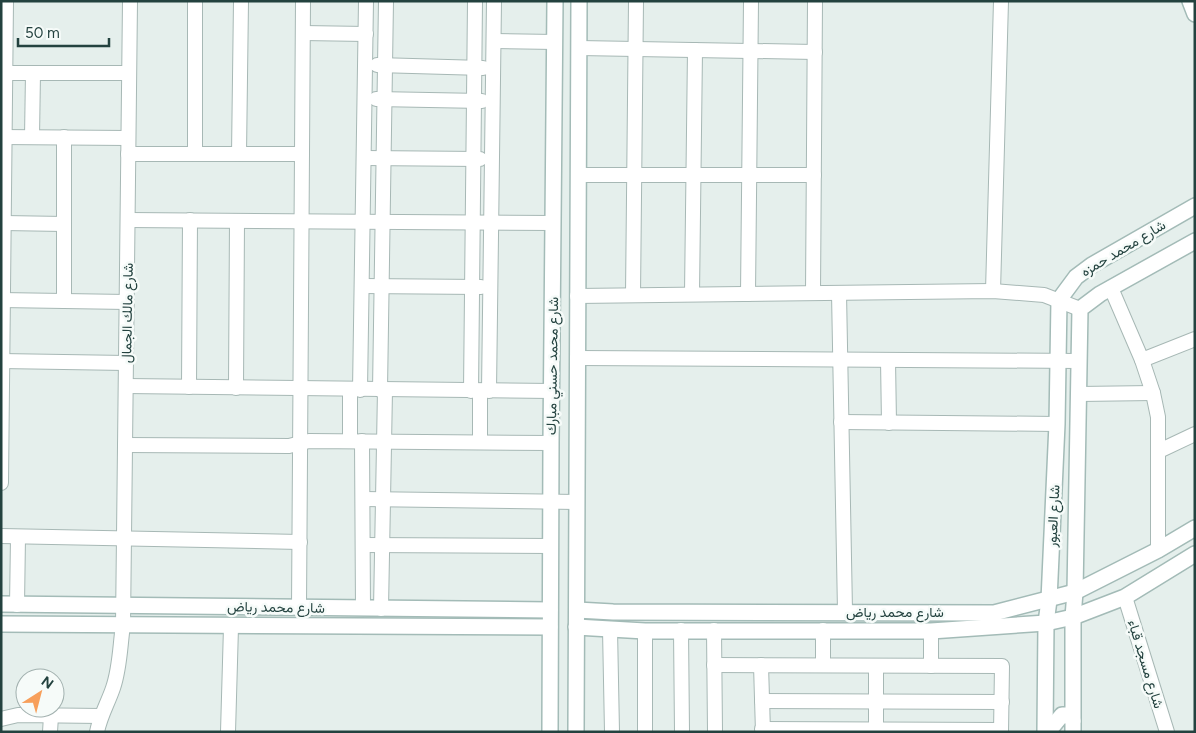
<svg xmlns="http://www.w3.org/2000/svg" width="1196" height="733" viewBox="0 0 1196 733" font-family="Figtree,Vazirmatn,sans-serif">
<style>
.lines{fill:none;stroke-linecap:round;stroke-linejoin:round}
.street-casing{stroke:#a7b8b5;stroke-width:16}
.secondary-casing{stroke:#a3bbb7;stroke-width:18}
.street{stroke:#fff;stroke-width:14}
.secondary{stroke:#fff;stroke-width:15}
.labels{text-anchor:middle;stroke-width:5;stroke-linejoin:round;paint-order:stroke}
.street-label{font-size:14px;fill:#23423f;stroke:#f6fbf9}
</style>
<rect width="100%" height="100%" fill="#e5efec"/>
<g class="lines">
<g class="street-casing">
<g id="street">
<path d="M 303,33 L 366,34"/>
<path d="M 494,41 L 555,42"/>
<path d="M 579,48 L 815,52"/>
<path d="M 377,65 L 483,68"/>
<path d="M 1,73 L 129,73"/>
<path d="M 376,99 L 482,101"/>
<path d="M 1,137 L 128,138"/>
<path d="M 32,137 L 33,73"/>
<path d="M 64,137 L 64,301"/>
<path d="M 128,154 L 302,154"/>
<path d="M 195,154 L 195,1"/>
<path d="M 239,154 L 241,1"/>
<path d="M 364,158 L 480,159"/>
<path d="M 578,175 L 814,175"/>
<path d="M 128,220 L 553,223"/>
<path d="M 4,223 L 64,224"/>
<path d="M 362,286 L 481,287"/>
<path d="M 1111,288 L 1142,360 L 1153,393 L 1158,417 L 1158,550"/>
<path d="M 993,291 L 1001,1"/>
<path d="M 813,293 L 815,1"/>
<path d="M 839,293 L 845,611"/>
<path d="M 692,294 L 695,50"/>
<path d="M 748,294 L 751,1"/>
<path d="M 633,295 L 636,1"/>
<path d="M 577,296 L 993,291 L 1044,295 L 1080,309"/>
<path d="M 1,300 L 127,302"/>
<path d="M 577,358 L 1079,361"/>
<path d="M 888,360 L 889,423"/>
<path d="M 1142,360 L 1195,339"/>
<path d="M 1,361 L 126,363"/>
<path d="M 126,386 L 552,391"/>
<path d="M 189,387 L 190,220"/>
<path d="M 236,388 L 237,221"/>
<path d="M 360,390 L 366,1"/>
<path d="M 380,390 L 386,1"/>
<path d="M 471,391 L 475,1"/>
<path d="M 489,391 L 494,1"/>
<path d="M 1079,394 L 1153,393"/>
<path d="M 841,422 L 1057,424"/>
<path d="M 350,441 L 350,389"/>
<path d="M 362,441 L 363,608"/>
<path d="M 480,441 L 480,391"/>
<path d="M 125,445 L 289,446 L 309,441 L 551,443"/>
<path d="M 1159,451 L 1195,434"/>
<path d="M 1,483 L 6,1"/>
<path d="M 363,499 L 577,502"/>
<path d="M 1,536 L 300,542"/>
<path d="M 363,545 L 551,546"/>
<path d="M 1125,597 L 1167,732"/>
<path d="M 17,605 L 18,537"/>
<path d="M 299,608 L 303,1"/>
<path d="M 381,609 L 385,390"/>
<path d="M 610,629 L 612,732"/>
<path d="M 681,630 L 682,732"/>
<path d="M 714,630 L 715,732"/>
<path d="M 823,630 L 823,665"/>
<path d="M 645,631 L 645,732"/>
<path d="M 714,665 L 1002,666 L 1001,732"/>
<path d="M 761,665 L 763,732"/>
<path d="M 931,666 L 931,631"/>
<path d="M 762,701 L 1002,702"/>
<path d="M 1,719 L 18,715 L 101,716"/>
<path d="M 762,729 L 1001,730"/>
<path d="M 50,732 L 51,716"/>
<path d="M 97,732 C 100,716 108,703 113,688 C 120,668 120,646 123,625 L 130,1"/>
<path d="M 228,732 L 231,627"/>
<path d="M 876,732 L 876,666"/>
</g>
</g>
<g class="secondary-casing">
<g id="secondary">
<path d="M 1190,1 L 1195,14"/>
<path d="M 1,604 L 550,610"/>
<path d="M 577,610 L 613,612 L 994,613 L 1075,592 L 1158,550 L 1195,528"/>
<path d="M 1,624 L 550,627"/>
<path d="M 576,627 L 645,631 L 931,631 L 1046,623 L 1073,617 L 1125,597 L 1195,554"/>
<path d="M 550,732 L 551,443 L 555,1"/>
<path d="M 576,732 L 579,1"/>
<path d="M 1045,732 L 1046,623 L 1049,600 L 1057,424 L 1059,300 L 1076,277 L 1092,265 L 1195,206"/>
<path d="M 1048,732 L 1062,715 L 1069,715 L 1073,721"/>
<path d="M 1073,732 L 1073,617 L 1075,592 L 1080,309 L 1100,294 L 1195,241"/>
</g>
</g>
<use href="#street" class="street"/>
<use href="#secondary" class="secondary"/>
</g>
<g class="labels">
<g class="street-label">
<text transform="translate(1123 248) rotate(-31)" y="5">شارع محمد حمزه</text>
<text transform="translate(127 313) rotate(-89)" y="5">شارع مالك الجمال</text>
<text transform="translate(552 366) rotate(-89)" y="5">شارع محمد حسني مبارك</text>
<text transform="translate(1053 516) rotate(-87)" y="5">شارع العبور</text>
<text transform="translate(276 607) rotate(1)" y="5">شارع محمد رياض</text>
<text x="895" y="617">شارع محمد رياض</text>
<text transform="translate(1146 664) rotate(73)" y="5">شارع مسجد قباء</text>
</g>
</g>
<rect width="1196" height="733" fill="none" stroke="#23423f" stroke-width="5"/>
<g transform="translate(40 693) rotate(36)"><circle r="24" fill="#f6fbf9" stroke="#a2b1af"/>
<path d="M0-4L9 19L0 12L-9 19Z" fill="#f79f5b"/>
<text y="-8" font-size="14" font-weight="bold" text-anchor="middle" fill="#23423f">N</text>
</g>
<path d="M18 38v8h91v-8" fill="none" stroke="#23423f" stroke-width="2.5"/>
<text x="25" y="38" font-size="15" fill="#23423f" stroke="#f6fbf9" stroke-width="4" paint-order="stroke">50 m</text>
</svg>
